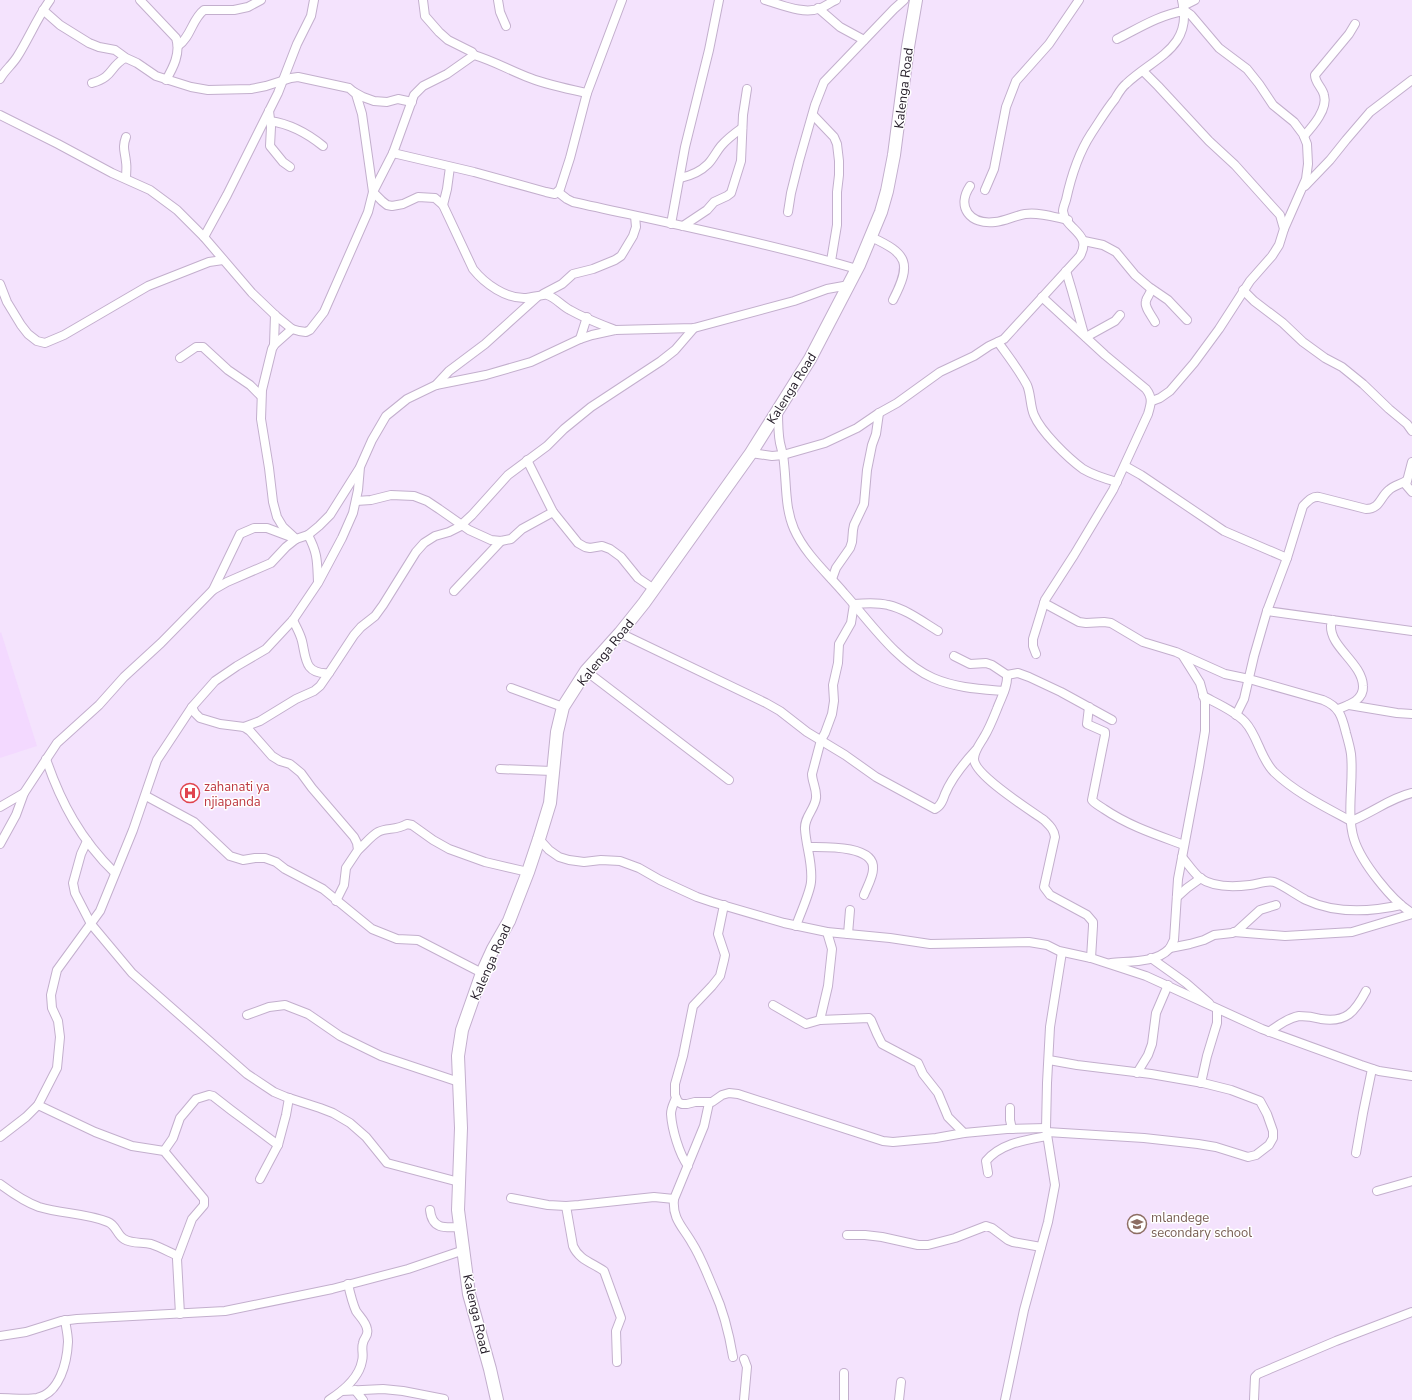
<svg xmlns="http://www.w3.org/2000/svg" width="1412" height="1400" viewBox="0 0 1412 1400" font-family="'Nunito Sans',sans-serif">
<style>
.built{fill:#f3d9ff}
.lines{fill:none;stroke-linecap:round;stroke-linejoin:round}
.minor-casing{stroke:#c3afcd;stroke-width:10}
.secondary-casing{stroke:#c3afcd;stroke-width:14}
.minor{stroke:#fff;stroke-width:8}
.secondary{stroke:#fff;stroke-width:12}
.labels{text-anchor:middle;stroke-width:3;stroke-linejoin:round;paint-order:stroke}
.street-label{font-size:13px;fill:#211925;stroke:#fff}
.health-label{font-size:13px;fill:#be3a42;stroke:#fff;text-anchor:start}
.education-label{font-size:13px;fill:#785e54;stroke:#fff;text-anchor:start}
</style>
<rect width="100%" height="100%" fill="#f4e3fd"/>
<path class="built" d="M 1,632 L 37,746 L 0,758 L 0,633 Z"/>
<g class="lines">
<g class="minor-casing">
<g id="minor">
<path d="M 140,0 L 176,38 C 181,53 173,68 166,80"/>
<path d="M 423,0 L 425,16 L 439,32 L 448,40 L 472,52 L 474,55"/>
<path d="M 498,0 L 500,12 L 506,26"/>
<path d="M 765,0 C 782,5 804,15 821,8 C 826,6 831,2 836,0"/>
<path d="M 1183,6 L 1195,0"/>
<path d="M 818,8 L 840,27 L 864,40"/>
<path d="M 43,10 L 60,25 L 89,43 L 99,47 L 115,50 L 126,58 L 137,63 L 156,76 L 191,87 L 208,90 L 251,89 L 266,86 L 291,78 L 298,77 L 349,88 L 356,94 L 362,114 L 373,192 L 382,201 L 387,205 L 392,206 L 403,204 L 418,197 L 435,198 L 443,205 L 473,269 C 485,284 506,299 526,298 C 531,298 543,294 547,295 C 555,297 562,306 570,310 C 584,318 600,324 615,330"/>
<path d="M 1184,10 L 1191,15 L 1219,48 L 1247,69 L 1259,84 L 1273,105 L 1294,122 L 1303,134 L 1307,144 L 1308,164 L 1306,179 L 1284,229"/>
<path d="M 1117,39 C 1139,28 1159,15 1184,11"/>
<path d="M 178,46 C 191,37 192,19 204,10 L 234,10 L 248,7 L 261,0"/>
<path d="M 1143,71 L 1158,86 L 1209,141 L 1235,165 L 1270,204 L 1280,215 L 1284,229 L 1279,245 L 1272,256 L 1250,281 L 1219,329 L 1194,363 L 1170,391 L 1160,398 L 1152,401"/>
<path d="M 0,79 C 4,71 12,65 17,57 C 29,38 37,18 50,0"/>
<path d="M 92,83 C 114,77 109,67 125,58"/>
<path d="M 354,92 L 363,97 L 374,101 L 387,102 L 398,99 L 412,102"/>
<path d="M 269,111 L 271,127 L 270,146 L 283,162 L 290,167"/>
<path d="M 0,115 L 58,144 L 112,173 L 150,190 L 177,210 L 204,237 L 252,293 L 275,315 L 292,329"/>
<path d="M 813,115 L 834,137 L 837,144 L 839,161 L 839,175 L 837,192 L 837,225 L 831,261"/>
<path d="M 270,121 C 291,124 307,133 323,146"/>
<path d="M 1304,136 C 1313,126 1328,109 1324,95 C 1322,87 1315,83 1315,75 L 1349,34 L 1355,24"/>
<path d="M 393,153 L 474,172 L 546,192 L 555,194 L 560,189 L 570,158 L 587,93 L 622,0"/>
<path d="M 126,178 C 126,173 127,167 126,162 C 125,151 122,148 126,137"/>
<path d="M 680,178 C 690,176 700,172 708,164 C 713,159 716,152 721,146 C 727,139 735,133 742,128"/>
<path d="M 970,186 C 956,207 970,225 995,222 C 1005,221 1014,216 1025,214 C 1039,212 1054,217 1068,220"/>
<path d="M 1305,186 L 1330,160 L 1346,140 L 1370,112 L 1412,80"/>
<path d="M 985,190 L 994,169 L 1006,107 L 1016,81 L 1049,44 L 1079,0"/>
<path d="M 558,192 L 567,199 L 573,202 C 668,223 763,242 857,269"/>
<path d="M 443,205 L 447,189 L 450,167"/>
<path d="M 788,212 L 791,193 L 799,161 L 815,105 L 824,82 L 894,9 L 904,0"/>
<path d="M 671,224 L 685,147 L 709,50 L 719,0"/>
<path d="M 683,226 L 707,210 L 714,202 L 727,196 L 731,193 L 741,161 L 743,115 L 747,89"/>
<path d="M 204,237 L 227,195 L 278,93 L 297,44 L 311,16 L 314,0"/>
<path d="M 871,237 C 908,254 912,263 893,300"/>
<path d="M 1084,241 L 1103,245 L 1116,252 L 1135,275 L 1149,287 L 1168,300 L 1187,320"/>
<path d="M 1066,271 L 1072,291 L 1084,334"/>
<path d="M 0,284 L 7,302 L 21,325 L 28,334 L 37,341 L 45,343 L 64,335 L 148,286 L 209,262 L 223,260"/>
<path d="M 1151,289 C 1151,294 1147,296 1146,301 C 1144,307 1152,316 1155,322"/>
<path d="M 1243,290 L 1254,301 L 1283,323 L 1303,342 L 1325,358 L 1342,367 L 1363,384 L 1389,409 L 1407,424 L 1412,431"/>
<path d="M 543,294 L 562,284 L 573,274 L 593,269 L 615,260 L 621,256 L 633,236 L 636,227 L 635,216"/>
<path d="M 1086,337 L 1115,321 L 1120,315"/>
<path d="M 580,339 L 587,317"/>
<path d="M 998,342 C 1008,356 1019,370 1027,385 C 1031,394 1030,406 1034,415 C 1041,432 1068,458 1083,469 C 1093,475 1106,479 1117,482"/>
<path d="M 274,345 L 275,315"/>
<path d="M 180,358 L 196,347 L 203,347 L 228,370 L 250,385 L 261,396"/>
<path d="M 436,385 L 449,371 L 485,344 L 537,297"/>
<path d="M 778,410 C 778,421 778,433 780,443 C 781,447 782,451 783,455 C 787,480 784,506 794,529 C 805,554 827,573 844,593 C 870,622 897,662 933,678 C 956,688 980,689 1004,691"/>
<path d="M 751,453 L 772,456 L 783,455 L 825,443 L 857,428 L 879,413 L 897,403 L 940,372 L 974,356 L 989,346 L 1004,339 L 1080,256 C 1093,233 1065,230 1063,211 C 1063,208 1065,203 1066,200 C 1071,177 1078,154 1091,134 C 1099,122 1106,110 1115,99 C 1118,94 1121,88 1126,84 C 1153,58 1194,48 1182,0"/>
<path d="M 527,460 L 553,512 L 578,543 L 585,547 L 590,548 L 602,546 L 610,549 L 621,557 L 638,578 L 654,589"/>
<path d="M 1412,462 L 1406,485 L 1412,492"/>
<path d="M 1125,466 L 1141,475 L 1224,531 L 1287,558"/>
<path d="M 356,501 L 371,500 L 391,495 L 414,496 L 427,501 L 439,509 L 469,530 L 491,540 L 501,541 L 511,539 L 522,529 L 553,512"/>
<path d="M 308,535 C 318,554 317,561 318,582"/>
<path d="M 296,539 L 283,527 L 277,517 L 273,502 L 269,468 L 261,419 L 262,390 L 272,349 L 274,345 L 292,329 L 299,331 L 306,332 L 310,330 L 324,312 L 368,212 L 373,192 L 393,153 L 414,95 L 423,86 L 447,74 L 474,55 C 494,61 511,71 530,78 C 548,85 568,89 587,93"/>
<path d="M 832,579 L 836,568 L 850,548 L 852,542 L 853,530 L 854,525 L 864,504 L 867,470 L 872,445 L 876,434 L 879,413"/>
<path d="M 213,590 L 240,534 L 254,528 L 267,528 L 291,537"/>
<path d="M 454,591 L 501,541"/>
<path d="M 1044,603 L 1079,622 L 1086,623 L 1104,622 L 1111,623 L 1143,642 L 1176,652 L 1225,674 L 1249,679 L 1323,700 C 1340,707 1342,717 1346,733 C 1348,740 1350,747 1351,754 C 1354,781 1346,813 1354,839 C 1361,862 1392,901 1412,913"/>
<path d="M 1267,611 L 1412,631"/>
<path d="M 293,620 C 296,627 300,633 302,641 C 306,657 304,675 329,673 L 354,635 L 361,627 L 375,616 L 383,605 L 416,552 L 424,543 L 435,536 L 449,532 L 459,527 L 472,515 L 508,475 L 547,446 L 564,429 L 591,407 L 661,361 L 675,350 L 694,328"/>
<path d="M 1333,620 C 1332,622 1331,624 1331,626 C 1330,647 1362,663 1363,686 C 1364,700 1349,705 1338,709"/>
<path d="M 620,633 L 766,703 L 780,711 L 807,732 L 845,755 L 876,777 L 935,809 C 941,806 943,800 945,794 C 952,777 964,763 976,750"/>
<path d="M 1036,654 L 1033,646 L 1033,639 L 1045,600 L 1074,555 L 1113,490 L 1148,414 C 1151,404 1153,398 1146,389 L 1105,355 L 1042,297"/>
<path d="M 954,656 L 970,664 L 986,663 L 992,665 L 1007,675 C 1008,687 1001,698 997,709 C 993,719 989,729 984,737 C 980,744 974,751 974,759 C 974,775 1030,810 1044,820 C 1049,825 1054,829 1055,837 L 1044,887 L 1050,895 L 1087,915 L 1093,922 L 1093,926 L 1091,958"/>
<path d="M 586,671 L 729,780"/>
<path d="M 1007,675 L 1018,673 L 1029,677 L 1061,692 L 1112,720"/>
<path d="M 511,688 L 563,707"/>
<path d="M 1203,696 C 1216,703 1235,711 1245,722 C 1258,736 1260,758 1274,772 C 1296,793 1325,807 1351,821 C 1372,813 1390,798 1412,793"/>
<path d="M 1349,705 L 1397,713 L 1412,714"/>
<path d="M 192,707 L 195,713 L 200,718 L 220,724 L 244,727 L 250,731 L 272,756 L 280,761 L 290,764 L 301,773 L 312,788 L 354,837 L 357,843 L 358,850 L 346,868 L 344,885 L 336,901"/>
<path d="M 1089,707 L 1087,724 L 1105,732 L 1105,735 L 1092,800 C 1095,804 1100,806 1104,809 C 1129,826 1157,835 1184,845"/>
<path d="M 1236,715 L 1244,699 L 1254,656 L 1267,611 L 1287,558 L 1303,506 C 1308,501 1312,496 1319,497 L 1366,509 C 1380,509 1380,497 1389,490 C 1393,486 1401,484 1406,481"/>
<path d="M 244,727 L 260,721 L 296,699 L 314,691 L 320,686 L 329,673"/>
<path d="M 46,759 C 61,803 81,840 115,873"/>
<path d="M 500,769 L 552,771"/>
<path d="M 146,796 L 194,822 L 230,856 L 243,860 L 255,858 L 265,858 L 276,862 L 285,869 L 323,889 L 372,929 L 397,939 L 418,940 L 482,973"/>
<path d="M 0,807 L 24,793"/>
<path d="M 539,839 L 549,850 L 559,857 L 569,860 L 584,862 L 601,860 L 620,861 L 639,868 L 660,880 L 697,897 L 712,902 L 784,923 L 827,932 L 890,938 L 930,944 L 1029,942 L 1047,945 L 1059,951 L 1091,958 L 1146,976 L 1262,1029 L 1361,1065 L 1379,1071 L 1412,1076"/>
<path d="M 87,841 L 81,854 L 73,883 L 75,893 L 91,924 L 132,973 L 247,1074 L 274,1092 L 286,1097 L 320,1108 L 333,1113 L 350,1123 L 366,1137 L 387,1163 L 459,1182"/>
<path d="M 0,844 L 16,815 L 24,793 L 57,743 L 99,705 L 124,677 L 161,643 L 213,590 L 227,582 L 271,563 L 286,547 L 296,539 L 308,535 L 319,526 L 330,515 L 359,469"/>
<path d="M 809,847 C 824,847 875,845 873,869 C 873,877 867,887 864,895"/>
<path d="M 358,850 C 365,844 371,836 378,832 C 388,827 395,831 407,824 L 412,825 L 433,840 L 449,849 L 485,862 L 528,872"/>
<path d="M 1182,857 C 1188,864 1193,872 1200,878 C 1214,888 1234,887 1250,885 C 1258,884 1267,880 1274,882 C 1281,884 1298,896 1306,900 C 1336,914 1370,912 1401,905"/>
<path d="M 1177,897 L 1187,888 L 1201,878"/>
<path d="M 724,905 L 718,934 L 725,955 L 724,960 L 720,976 L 712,986 L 693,1006 L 683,1056 L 675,1084 L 675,1095 L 678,1102 L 682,1104 L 687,1104 L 695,1102 L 712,1102 L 722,1095 L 729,1093 L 738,1094 L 883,1141 L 893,1142 L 936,1138 L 964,1133 L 1007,1129 L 1046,1128"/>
<path d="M 796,926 C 800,914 810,893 811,882 C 813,863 806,847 805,829 C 804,817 815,809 816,798 C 817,789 812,782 812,774 L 821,740 L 825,733 L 832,714 L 834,701 L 833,685 L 838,663 L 839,644 L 851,623 L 854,604 C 865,603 877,602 888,605 C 906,609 923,622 938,631"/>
<path d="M 1234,932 L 1285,936 L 1352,932 L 1412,914"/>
<path d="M 848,934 L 850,910"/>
<path d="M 1170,948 L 1190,944 L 1204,940 L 1214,935 L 1232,933 L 1237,931 L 1260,910 L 1276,905"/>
<path d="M 1151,958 L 1186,983 L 1209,1003"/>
<path d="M 1111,963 C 1129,961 1156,963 1169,949 C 1171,947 1172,943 1174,940 L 1178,879 L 1199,767 L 1205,731 L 1205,701 L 1200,683 L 1183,656"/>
<path d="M 773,1005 L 806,1024 L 820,1020 L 869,1018 L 871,1020 L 877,1034 L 882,1044 L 918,1063 L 923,1074 L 938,1093 L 948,1117 L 964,1133"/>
<path d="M 247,1015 L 269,1007 L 285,1005 L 290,1007 L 308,1014 L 340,1036 L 381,1056 L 459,1082"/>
<path d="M 820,1020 L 828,986 L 832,949 L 827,932"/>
<path d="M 1269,1032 C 1278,1025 1288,1018 1299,1016 C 1306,1016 1314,1017 1321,1019 C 1346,1023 1355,1012 1366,991"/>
<path d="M 1137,1073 L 1148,1055 L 1152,1044 L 1156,1013 L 1168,985"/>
<path d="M 1201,1083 L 1207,1056 L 1217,1023 L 1217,1009"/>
<path d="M 676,1098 C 674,1103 671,1108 671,1114 C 672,1129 679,1154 688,1166"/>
<path d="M 709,1103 L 704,1126 L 674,1199 C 672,1219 683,1227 692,1243 C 701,1257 707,1274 714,1290 C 724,1312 729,1333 733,1357"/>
<path d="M 38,1105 L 95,1132 L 132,1146 L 164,1151 L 204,1199 L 204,1205 L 192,1219 L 177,1259 L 180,1314"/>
<path d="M 1010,1108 L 1010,1120 L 1012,1129"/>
<path d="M 1047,1132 L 1144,1138 L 1198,1144 L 1216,1147 L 1248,1157 L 1256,1155 L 1269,1145 L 1273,1138 L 1273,1131 L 1267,1114 L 1260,1101 L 1231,1090 L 1203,1083 L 1151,1074 L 1077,1065 L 1049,1060"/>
<path d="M 0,1137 L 26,1117 L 38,1105 L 57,1068 L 60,1037 L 58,1021 L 52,1008 L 51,995 L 57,970 L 100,911 L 133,830 L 157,760 L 192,707 L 215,681 L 237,666 L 266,649 L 293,620 L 318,583 L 342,538 L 353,513 L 358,490 L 360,467 L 372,440 L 386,416 L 407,399 L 436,385 L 486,375 L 531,362 L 580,339 L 592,335 L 615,330 L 694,328 L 794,301 L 827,289 L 849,285"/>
<path d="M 164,1151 L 173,1138 L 180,1118 L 196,1099 L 209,1095 L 213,1096 L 231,1110 L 278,1145"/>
<path d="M 1356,1153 L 1363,1113 L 1372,1069"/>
<path d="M 988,1173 L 986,1161 C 1001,1143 1026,1140 1047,1136"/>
<path d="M 260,1179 L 278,1145 L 286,1115 L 289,1098"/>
<path d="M 0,1184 C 12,1193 25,1202 39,1207 C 62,1214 86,1213 108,1222 C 116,1225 117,1235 124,1239 C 132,1244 142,1242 151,1244 C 160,1247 169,1252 178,1256"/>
<path d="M 1377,1191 L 1412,1181"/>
<path d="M 511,1198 L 548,1205 L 566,1206 L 579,1205 L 654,1197 L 674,1199"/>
<path d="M 566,1206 L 573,1246 C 579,1260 593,1263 604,1271 L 621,1318 L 616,1331 L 617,1362"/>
<path d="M 430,1210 C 432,1229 444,1228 460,1227"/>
<path d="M 847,1235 L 865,1235 L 882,1237 L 918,1245 L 928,1245 L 955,1238 L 986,1226 L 992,1228 L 1008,1240 L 1013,1242 L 1041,1247"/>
<path d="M 0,1336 L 26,1332 L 61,1321 L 77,1319 L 225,1311 L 332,1289 L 408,1269 L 464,1250"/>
<path d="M 844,1373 L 844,1400"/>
<path d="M 355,1390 L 363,1400"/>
<path d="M 342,1391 L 383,1389 L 403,1391 L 444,1399"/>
<path d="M 0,1398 C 12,1398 26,1400 37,1398 C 60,1393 67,1362 68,1342 C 68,1335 66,1327 65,1320"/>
<path d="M 329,1400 C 343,1391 359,1378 362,1361 C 364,1355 361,1349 363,1343 C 364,1337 369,1336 367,1329 C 366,1322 360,1317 356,1311 C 352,1302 350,1293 348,1284"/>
<path d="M 744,1400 L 747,1367 L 744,1359"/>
<path d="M 899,1400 L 901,1382"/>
<path d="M 1005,1400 L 1024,1310 L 1048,1222 L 1055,1185 L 1046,1128 L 1047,1083 L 1050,1027 L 1062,952"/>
<path d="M 1254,1400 L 1255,1377 L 1258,1374 L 1336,1341 L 1412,1312"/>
</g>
</g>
<g class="secondary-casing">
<path id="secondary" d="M 497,1400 L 490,1369 L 469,1294 L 458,1210 L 461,1128 L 458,1056 L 462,1030 L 482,973 L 493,949 L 509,921 L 528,872 L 539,839 L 550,803 L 557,732 L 563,707 L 586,671 L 620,633 L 644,603 L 751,453 L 810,359 L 859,265 L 881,212 L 887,191 L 894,155 L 908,47 L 916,0"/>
</g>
<use href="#minor" class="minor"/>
<use href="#secondary" class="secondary"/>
</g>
<defs>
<g id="hospital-ring" transform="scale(1)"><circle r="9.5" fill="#fff" stroke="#e0444e" stroke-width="1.5"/><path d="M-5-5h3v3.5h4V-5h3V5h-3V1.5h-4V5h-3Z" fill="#e0444e"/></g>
<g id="school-ring" transform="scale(1)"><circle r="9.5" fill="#fff" stroke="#8d6e63" stroke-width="1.5"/><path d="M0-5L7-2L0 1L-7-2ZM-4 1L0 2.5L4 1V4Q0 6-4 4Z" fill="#8d6e63"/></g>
</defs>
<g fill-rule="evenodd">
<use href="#hospital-ring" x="190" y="793"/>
<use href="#school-ring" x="1137" y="1224"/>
</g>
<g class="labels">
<g class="street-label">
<text transform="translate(903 88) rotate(-83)" y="5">Kalenga Road</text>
<text transform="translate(791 388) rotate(-58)" y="5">Kalenga Road</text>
<text transform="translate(605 652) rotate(-51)" y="5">Kalenga Road</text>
<text transform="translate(490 962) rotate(-66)" y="5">Kalenga Road</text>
<text transform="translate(477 1314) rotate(77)" y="5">Kalenga Road</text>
</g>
<g class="health-label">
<text x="204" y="791">zahanati ya<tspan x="204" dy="15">njiapanda</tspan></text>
</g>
<g class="education-label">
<text x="1151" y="1222">mlandege<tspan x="1151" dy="15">secondary school</tspan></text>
</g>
</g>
</svg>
